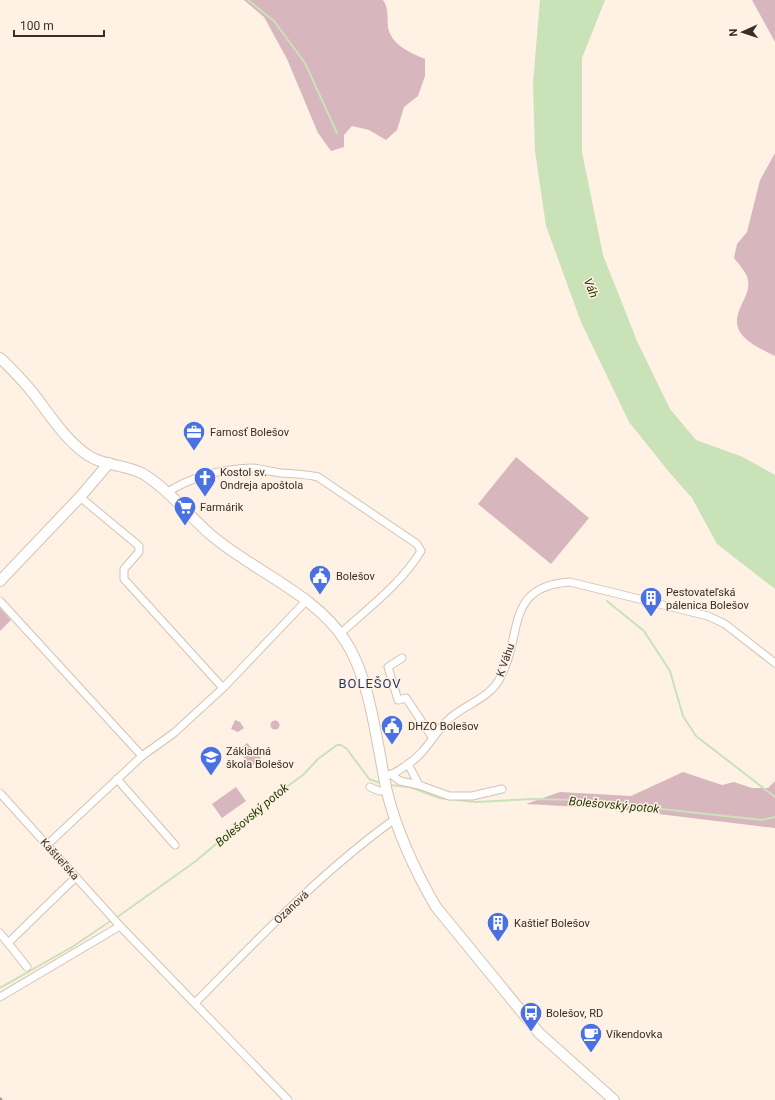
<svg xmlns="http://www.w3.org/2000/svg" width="775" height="1100" viewBox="0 0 775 1100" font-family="Roboto,sans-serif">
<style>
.green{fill:#d8b6be}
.water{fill:#cae2b8}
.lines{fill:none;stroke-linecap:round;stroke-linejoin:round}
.stream{stroke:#cae2b8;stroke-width:2}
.street-casing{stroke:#d3c3b2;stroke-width:9}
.secondary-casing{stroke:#d3c3b2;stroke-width:12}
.street{stroke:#fff;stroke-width:7}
.secondary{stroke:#fff;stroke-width:10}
.rail{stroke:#9e948a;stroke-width:2;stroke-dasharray:7 7;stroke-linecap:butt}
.labels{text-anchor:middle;stroke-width:3;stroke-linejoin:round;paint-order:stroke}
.poi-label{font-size:11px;fill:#352f28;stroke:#fff1e4;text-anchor:start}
.street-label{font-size:11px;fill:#352f28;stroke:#fff1e4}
.water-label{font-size:12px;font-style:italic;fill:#223e00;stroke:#fff1e4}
.quarter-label{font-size:13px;letter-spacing:1px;fill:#243870;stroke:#fff1e4}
</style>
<rect width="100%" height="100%" fill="#fff1e4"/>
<g class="green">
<path d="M 244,0 L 383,0 C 389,9 387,17 388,27 C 391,45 411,53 425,59 L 425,76 L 418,96 L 404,107 L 397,130 L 386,140 L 369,130 L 352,126 L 344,135 L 344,147 L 331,151 L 318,133 L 287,59 L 264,17 Z"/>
<path d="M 752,0 L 775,0 L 775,42 Z"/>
<path d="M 775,153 L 775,356 C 759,348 731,337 738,314 C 742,300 752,291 747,276 C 744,270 738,263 734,258 L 737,244 L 747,232 L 760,180 Z"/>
<path d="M 516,457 L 589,518 L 551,564 L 478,504 Z"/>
<path d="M 0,608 L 11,620 L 0,631 Z"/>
<path d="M 235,720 L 240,722 L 244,728 L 238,732 L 231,729 Z"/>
<circle cx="275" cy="725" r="4.5"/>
<path d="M 247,743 L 261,758 L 252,766 L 238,751 Z"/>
<path d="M 683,772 L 722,785 L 734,782 L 752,788 L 768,788 L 775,781 L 775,828 L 617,809 L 526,804 L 560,792 L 631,796 Z"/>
<path d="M 236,787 L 246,801 L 222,818 L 212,804 Z"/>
</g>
<path class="water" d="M 540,0 L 605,0 L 582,58 L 582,152 L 603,255 L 637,341 L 670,409 L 696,440 L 743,457 L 775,475 L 775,589 L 717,544 L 692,498 L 669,472 L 629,422 L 581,322 L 546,226 L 535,151 L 533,83 Z"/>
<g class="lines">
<g class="stream">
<path d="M 248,0 L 274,21 L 305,63 L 337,133"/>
<path d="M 607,601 L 644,631 L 670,671 L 683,716 L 696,736 L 775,797"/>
<path d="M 389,785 L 410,787 L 439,798 L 476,802 L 532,799 L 579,800 L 762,820 L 775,817"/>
<path d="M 116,918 L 196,861 L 264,803 L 303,775 L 318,759 L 337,745 L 341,745 L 347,749 L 369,779 L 383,784"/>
<path d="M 0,988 L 72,947 L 112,920"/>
</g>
<g class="street-casing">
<g id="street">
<path d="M 167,493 C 189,477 223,469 251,468 C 261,468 271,472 281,473 C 294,474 305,474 318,477 L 417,544 L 421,551 C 401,584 368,608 340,634"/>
<path d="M 80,497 L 139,546 L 139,552 L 124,569 L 124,579 L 223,688"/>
<path d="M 0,601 L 142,756"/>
<path d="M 402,658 L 388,667 L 398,700 L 406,698 L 432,737"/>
<path d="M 408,764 L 419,785"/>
<path d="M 392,775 L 400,781 L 419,785 L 449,796 L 472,796 L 502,789"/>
<path d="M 384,776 C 393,775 400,770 408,764 C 425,754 434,733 449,719 C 464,705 488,699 499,680 C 524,637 503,586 570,582 L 708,616 L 725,624 L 775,663"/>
<path d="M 117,779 L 175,845"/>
<path d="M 370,787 L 379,791 L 387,791"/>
<path d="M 0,793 L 120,926"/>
<path d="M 47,845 L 142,756 L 174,733 L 223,688 L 306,601"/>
<path d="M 0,933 L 27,967"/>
<path d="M 8,943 L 76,877"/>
<path d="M 0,997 L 120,926 L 288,1100"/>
<path d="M 195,1003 C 259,938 321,872 395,819"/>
</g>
</g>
<g class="secondary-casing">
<g id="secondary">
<path d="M 0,358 C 12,369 23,381 33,393 C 49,414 64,438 86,454 C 104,467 127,464 145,475 C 170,491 189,516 211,535 C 253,571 316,594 346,642 C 371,681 377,746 387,792 C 397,832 415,871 436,907 L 539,1033 L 614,1100"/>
<path d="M 0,581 L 80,497 L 109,463"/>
</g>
</g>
<use href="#street" class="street"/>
<use href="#secondary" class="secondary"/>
<path class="rail" d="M 0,1098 L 2,1100"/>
</g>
<defs>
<g id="office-pin" transform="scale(1.15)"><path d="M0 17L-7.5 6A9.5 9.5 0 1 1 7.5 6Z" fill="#4971e3" stroke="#fff1e4"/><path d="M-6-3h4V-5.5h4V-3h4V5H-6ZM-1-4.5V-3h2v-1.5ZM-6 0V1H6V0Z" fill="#fff"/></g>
<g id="church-pin" transform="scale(1.15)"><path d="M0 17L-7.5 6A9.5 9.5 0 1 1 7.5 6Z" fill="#4971e3" stroke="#fff1e4"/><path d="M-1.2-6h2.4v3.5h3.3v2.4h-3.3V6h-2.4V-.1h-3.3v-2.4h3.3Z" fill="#fff"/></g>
<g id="supermarket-pin" transform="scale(1.15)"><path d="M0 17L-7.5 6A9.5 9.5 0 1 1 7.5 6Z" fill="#4971e3" stroke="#fff1e4"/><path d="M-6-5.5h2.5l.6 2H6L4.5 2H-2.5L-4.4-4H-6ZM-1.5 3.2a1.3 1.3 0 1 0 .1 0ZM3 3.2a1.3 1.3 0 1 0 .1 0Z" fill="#fff"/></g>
<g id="civic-pin" transform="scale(1.15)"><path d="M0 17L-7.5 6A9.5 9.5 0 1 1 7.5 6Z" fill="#4971e3" stroke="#fff1e4"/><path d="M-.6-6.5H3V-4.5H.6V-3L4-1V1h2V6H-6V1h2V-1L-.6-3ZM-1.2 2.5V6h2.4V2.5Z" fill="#fff"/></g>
<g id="building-pin" transform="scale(1.15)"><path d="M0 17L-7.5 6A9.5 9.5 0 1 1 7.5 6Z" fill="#4971e3" stroke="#fff1e4"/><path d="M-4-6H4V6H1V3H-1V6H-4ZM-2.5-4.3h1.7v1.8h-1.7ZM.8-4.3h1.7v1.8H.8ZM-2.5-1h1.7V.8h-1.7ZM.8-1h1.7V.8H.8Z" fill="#fff"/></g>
<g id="school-pin" transform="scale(1.15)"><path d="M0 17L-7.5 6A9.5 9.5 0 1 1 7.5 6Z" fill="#4971e3" stroke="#fff1e4"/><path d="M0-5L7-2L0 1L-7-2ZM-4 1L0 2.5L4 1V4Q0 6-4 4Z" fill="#fff"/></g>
<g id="bus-pin" transform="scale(1.15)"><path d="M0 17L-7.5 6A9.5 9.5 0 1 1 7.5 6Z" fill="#4971e3" stroke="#fff1e4"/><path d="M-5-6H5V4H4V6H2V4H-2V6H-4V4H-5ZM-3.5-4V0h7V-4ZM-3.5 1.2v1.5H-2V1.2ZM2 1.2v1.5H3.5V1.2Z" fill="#fff"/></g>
<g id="cafe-pin" transform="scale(1.15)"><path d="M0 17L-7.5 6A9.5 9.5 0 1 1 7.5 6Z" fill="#4971e3" stroke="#fff1e4"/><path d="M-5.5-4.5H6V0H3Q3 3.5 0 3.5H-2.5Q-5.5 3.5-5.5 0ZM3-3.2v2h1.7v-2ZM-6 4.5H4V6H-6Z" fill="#fff"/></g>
</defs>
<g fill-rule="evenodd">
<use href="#office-pin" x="194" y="432"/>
<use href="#church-pin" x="205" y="478"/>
<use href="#supermarket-pin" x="185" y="507"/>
<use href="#civic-pin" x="320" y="576"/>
<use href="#building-pin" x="651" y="598"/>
<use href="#civic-pin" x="392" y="726"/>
<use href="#school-pin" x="211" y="757"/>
<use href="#building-pin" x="498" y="923"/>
<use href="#bus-pin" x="531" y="1013"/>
<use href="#cafe-pin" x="591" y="1034"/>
</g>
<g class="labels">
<g class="poi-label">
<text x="210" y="436">Farnosť Bolešov</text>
<text x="220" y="476">Kostol sv.<tspan x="220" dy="13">Ondreja apoštola</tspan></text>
<text x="200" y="511">Farmárik</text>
<text x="336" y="580">Bolešov</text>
<text x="666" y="596">Pestovateľská<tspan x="666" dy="13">pálenica Bolešov</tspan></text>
<text x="408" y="730">DHZO Bolešov</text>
<text x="226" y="755">Základná<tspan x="226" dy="13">škola Bolešov</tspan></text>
<text x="514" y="927">Kaštieľ Bolešov</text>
<text x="546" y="1017">Bolešov, RD</text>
<text x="606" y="1038">Víkendovka</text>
</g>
<g class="street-label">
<text transform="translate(505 660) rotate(-71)" y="4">K Váhu</text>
<text transform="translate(60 859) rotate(48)" y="4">Kaštieľska</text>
<text transform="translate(291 907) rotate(-43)" y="4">Ozanová</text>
</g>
<g class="water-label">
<text transform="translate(591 288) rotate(68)" y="4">Váh</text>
<text transform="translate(614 805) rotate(5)" y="4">Bolešovský potok</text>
<text transform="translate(252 815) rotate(-40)" y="4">Bolešovský potok</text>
</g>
<g class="quarter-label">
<text x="370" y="688">BOLEŠOV</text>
</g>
</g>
<g transform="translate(743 32) rotate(267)" stroke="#fff1e4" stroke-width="3" paint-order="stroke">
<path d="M0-3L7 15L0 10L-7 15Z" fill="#352f28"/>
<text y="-6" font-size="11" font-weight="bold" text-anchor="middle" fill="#352f28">N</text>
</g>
<path d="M14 30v6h90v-6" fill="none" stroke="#352f28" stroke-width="2"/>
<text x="20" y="30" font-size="12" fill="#352f28" stroke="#fff1e4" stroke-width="3" paint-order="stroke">100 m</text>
</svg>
